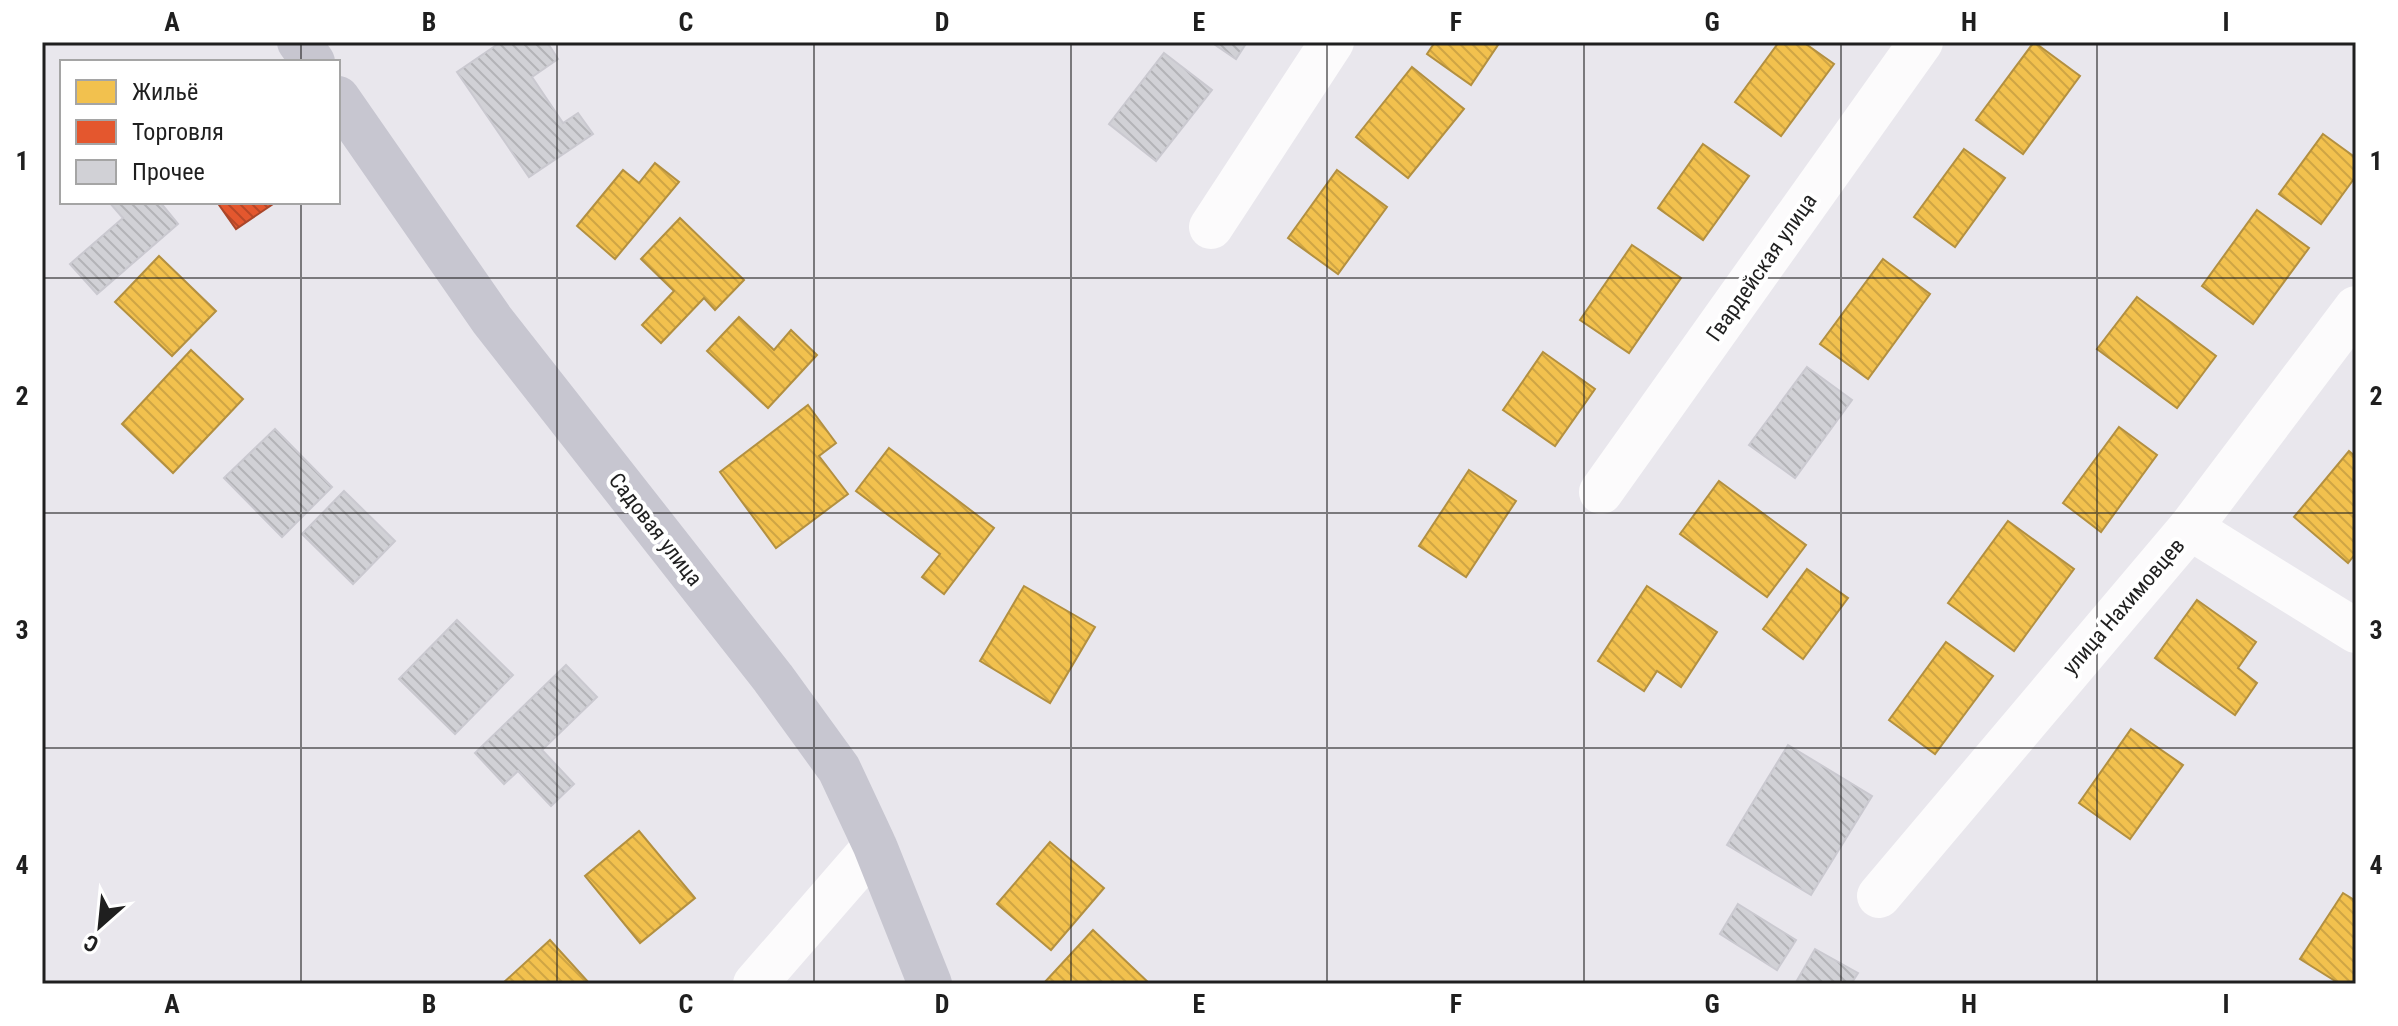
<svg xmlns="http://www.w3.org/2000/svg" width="2398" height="1026" viewBox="0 0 2398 1026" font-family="'Roboto Condensed',sans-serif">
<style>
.homes{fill:url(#homes-back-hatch);stroke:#b39040;stroke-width:2}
.shops{fill:url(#shops-back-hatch);stroke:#a9462a;stroke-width:2}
.building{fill:url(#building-back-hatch);stroke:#cac9d0;stroke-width:2}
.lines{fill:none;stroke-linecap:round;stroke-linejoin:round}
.minor{stroke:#fcfbfc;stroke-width:44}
.major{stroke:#c7c6d0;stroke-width:44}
.grid{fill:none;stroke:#1f1f1f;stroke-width:2;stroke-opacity:0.55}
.labels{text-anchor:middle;stroke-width:8;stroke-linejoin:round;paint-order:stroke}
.street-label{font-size:22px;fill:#1f1f1f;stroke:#fff}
.neatline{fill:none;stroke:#1f1f1f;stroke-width:3}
.grid-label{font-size:26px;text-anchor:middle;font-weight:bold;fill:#1f1f1f}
</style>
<defs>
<pattern id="homes-back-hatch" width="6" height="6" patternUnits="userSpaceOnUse" patternTransform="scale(2)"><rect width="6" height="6" fill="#f2c14e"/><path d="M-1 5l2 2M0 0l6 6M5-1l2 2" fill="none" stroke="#cfa544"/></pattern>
<pattern id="shops-back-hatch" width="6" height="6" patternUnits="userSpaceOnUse" patternTransform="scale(2)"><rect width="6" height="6" fill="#e4572e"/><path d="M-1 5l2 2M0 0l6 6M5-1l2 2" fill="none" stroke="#b84727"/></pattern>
<pattern id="building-back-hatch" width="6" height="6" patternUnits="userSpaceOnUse" patternTransform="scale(2)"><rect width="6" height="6" fill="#d1d1d6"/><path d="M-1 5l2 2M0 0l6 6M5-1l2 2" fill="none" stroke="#b3b3b7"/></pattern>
</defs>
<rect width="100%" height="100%" fill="#e9e7ed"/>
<g class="homes">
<path d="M 1435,42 L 1500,42 L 1471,85 L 1427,54 Z"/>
<path d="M 1779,42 L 1803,42 L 1834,64 L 1781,136 L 1735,102 Z"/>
<path d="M 2034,42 L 2080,76 L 2023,154 L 1976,120 Z"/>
<path d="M 1412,67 L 1464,109 L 1408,178 L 1356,137 Z"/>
<path d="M 2323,134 L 2356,158 L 2356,176 L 2321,224 L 2279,194 Z"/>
<path d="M 1703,144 L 1749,176 L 1703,240 L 1658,208 Z"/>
<path d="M 1964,149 L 2005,178 L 1955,247 L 1914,217 Z"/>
<path d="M 655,163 L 679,182 L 615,259 L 577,226 L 623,170 L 639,183 Z"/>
<path d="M 1337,170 L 1387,207 L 1338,274 L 1288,238 Z"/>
<path d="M 2257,210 L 2309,248 L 2253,324 L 2202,286 Z"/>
<path d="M 680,218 L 744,280 L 715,310 L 704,298 L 661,343 L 642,325 L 674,291 L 641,259 Z"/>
<path d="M 1632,245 L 1681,278 L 1629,353 L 1580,320 Z"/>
<path d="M 159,256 L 216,311 L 172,356 L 115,302 Z"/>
<path d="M 1883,259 L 1930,294 L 1868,379 L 1820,344 Z"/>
<path d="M 2137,297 L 2216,356 L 2177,408 L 2097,349 Z"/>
<path d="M 739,317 L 774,350 L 791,330 L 817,355 L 768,408 L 707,351 Z"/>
<path d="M 191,350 L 243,399 L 173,473 L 122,424 Z"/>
<path d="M 1543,352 L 1595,389 L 1555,446 L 1503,410 Z"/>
<path d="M 808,405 L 836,443 L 819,456 L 848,494 L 776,548 L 720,472 Z"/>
<path d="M 2119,427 L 2157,455 L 2101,532 L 2063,503 Z"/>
<path d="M 889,448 L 994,528 L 944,594 L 922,577 L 940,554 L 856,491 Z"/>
<path d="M 2349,451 L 2356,457 L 2356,553 L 2348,563 L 2294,517 Z"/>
<path d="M 1469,470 L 1516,501 L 1466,577 L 1419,546 Z"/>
<path d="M 1719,481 L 1806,545 L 1767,597 L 1680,534 Z"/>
<path d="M 2008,521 L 2074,569 L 2014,651 L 1948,603 Z"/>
<path d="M 1807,569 L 1848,598 L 1803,659 L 1763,629 Z"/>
<path d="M 1024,586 L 1095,627 L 1050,703 L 980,661 Z"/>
<path d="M 1647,586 L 1717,632 L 1681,687 L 1657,671 L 1644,691 L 1598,661 Z"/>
<path d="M 2197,600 L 2256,642 L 2238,668 L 2257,683 L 2235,715 L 2155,658 Z"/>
<path d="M 1946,642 L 1993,676 L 1935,754 L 1889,720 Z"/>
<path d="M 2131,729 L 2183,765 L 2130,839 L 2079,803 Z"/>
<path d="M 639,831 L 695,898 L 640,943 L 585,876 Z"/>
<path d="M 1050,842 L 1104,888 L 1051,950 L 997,904 Z"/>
<path d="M 2343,893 L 2356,901 L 2356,984 L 2340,984 L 2300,959 Z"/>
<path d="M 1093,930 L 1150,984 L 1043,984 Z"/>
<path d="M 550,940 L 590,984 L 502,984 Z"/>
</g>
<path class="shops" d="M 217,202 L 276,202 L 236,229 Z"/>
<g class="building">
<path d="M 501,42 L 547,42 L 558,59 L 532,77 L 563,123 L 578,113 L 593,134 L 529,177 L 457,72 Z"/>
<path d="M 1211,42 L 1247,42 L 1236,59 Z"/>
<path d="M 1164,53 L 1212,90 L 1156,161 L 1109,124 Z"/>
<path d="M 109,202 L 160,202 L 178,224 L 97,294 L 70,264 L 123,218 Z"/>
<path d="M 1807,367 L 1852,400 L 1795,478 L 1749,445 Z"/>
<path d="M 275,429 L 332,487 L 282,537 L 224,478 Z"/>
<path d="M 344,491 L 395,541 L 353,584 L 302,534 Z"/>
<path d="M 457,620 L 513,675 L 455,734 L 399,679 Z"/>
<path d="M 566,665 L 597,697 L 542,750 L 574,784 L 551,806 L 518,771 L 504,784 L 475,753 Z"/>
<path d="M 1788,745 L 1872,796 L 1811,895 L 1727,845 Z"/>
<path d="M 1738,904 L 1796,940 L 1777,970 L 1720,934 Z"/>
<path d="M 1815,949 L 1858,973 L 1851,984 L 1795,984 Z"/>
</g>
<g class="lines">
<g class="minor">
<path d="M 1211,227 L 1332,42"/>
<path d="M 1601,492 L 1921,42"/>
<path d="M 2190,528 L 2356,631"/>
<path d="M 1879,896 L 2190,528 L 2356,308"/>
<path d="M 755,984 L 875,846"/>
</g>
<g class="major">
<path d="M 299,42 L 313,62"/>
<path d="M 338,98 L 492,320 L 773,678 L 839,769 L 875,846 L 930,984"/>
</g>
</g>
<path class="grid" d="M 301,42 L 301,62M 557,42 L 557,984M 814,42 L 814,984M 1071,42 L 1071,984M 1327,42 L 1327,984M 1584,42 L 1584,984M 1841,42 L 1841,984M 2097,42 L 2097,984M 301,202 L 301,984M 42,278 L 2356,278M 42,513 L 2356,513M 42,748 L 2356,748"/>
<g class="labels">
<g class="street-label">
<text transform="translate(1761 267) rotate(-55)" y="8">Гвардейская улица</text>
<text transform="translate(656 529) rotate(52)" y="8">Садовая улица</text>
<text transform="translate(2123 606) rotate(-49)" y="8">улица Нахимовцев</text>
</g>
</g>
<rect width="2398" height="1026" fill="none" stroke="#ffffff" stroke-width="88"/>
<rect x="60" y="60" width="280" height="144" fill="#ffffff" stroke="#a5a5a5" stroke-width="2"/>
<rect x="76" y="80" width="40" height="24" fill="#f2c14e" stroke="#a5a5a5" stroke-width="2"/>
<text x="132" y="100" font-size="24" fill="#1f1f1f">Жильё</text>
<rect x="76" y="120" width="40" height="24" fill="#e4572e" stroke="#a5a5a5" stroke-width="2"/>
<text x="132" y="140" font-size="24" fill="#1f1f1f">Торговля</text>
<rect x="76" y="160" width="40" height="24" fill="#d1d1d6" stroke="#a5a5a5" stroke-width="2"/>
<text x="132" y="180" font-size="24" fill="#1f1f1f">Прочее</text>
<g transform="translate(100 926) rotate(207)" stroke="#ffffff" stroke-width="6" paint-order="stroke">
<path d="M0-6L14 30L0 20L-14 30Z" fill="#1f1f1f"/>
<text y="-12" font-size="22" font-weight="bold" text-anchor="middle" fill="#1f1f1f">С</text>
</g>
<rect x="44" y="44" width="2310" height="938" class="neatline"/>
<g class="grid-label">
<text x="172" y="31">A</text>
<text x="429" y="31">B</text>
<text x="686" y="31">C</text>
<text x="942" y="31">D</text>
<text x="1199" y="31">E</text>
<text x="1456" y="31">F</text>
<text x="1712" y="31">G</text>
<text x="1969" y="31">H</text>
<text x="2226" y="31">I</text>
<text x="22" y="170">1</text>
<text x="2376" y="170">1</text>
<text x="22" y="405">2</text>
<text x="2376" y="405">2</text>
<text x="22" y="639">3</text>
<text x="2376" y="639">3</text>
<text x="22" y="874">4</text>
<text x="2376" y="874">4</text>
<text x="172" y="1013">A</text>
<text x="429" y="1013">B</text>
<text x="686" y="1013">C</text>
<text x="942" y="1013">D</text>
<text x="1199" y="1013">E</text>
<text x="1456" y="1013">F</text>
<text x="1712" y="1013">G</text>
<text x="1969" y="1013">H</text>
<text x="2226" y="1013">I</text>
</g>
</svg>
